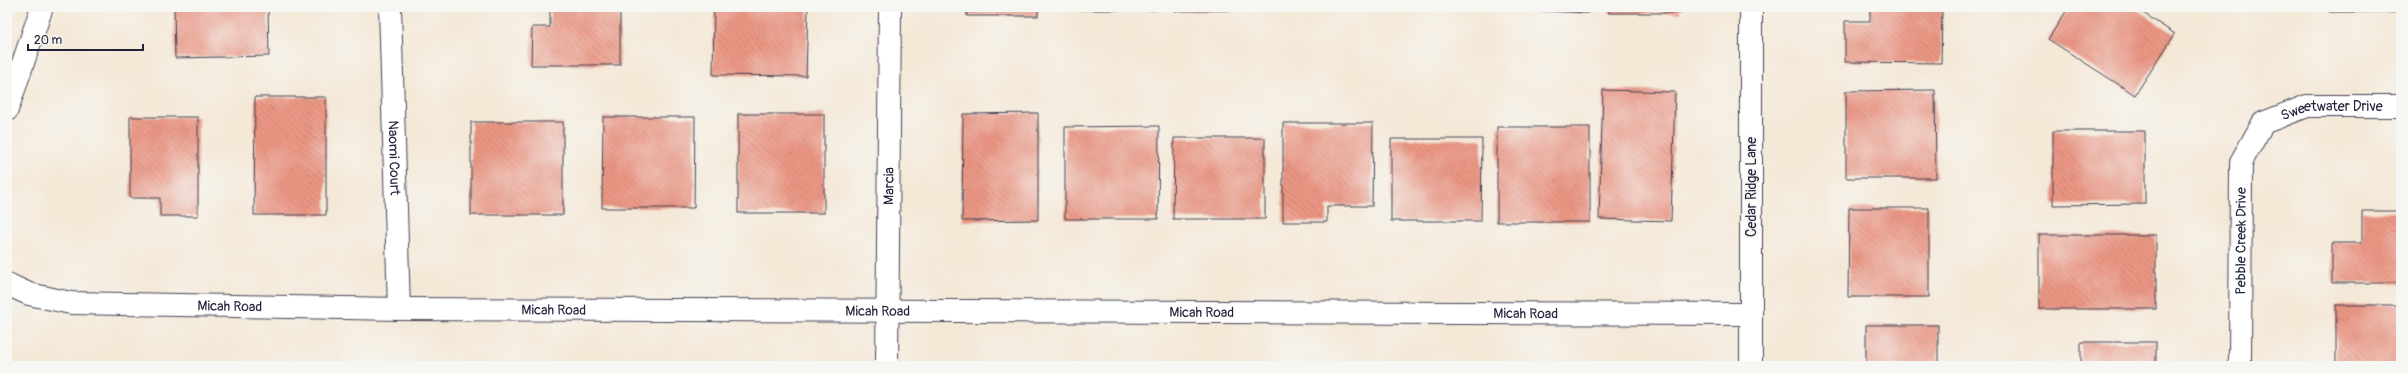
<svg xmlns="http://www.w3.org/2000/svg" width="2408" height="373" viewBox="0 0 2408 373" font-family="Pangolin,sans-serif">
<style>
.building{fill:url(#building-back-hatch)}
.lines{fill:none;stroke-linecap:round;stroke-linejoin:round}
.street-casing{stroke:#424052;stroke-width:24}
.secondary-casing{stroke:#424052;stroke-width:24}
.street{stroke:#fff;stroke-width:22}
.secondary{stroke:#fff;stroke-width:22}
.labels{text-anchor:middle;stroke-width:3.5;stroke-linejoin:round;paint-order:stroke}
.street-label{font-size:14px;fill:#22223b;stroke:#f6f6f2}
</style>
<defs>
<pattern id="building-back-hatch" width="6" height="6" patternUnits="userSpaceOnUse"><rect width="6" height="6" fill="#ec9684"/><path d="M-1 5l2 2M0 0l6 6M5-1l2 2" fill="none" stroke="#bf7a6d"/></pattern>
</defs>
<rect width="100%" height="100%" fill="#f6f6f2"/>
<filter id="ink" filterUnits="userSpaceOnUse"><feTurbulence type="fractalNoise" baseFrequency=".025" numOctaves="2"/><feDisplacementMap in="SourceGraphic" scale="8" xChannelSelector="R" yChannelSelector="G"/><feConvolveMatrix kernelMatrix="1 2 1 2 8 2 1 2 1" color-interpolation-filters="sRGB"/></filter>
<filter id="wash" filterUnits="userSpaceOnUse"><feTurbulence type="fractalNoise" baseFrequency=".012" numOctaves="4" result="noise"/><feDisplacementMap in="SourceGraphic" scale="16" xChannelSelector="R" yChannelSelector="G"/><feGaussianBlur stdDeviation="0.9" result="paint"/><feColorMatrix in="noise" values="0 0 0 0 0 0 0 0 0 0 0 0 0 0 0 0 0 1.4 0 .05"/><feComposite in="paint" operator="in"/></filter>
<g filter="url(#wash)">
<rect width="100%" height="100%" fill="#f4e8d7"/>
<g id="blocks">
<g class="building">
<path d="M 174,7 L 268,7 L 269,56 L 175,58 Z"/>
<path d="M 550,7 L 620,7 L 620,65 L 531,65 L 532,27 L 550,27 Z"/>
<path d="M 714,7 L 808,7 L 806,76 L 713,75 Z"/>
<rect x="967" y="7" width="71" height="9"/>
<rect x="1065" y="7" width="92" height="3"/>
<path d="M 1175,7 L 1264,7 L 1264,10 L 1175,11 Z"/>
<path d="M 1500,7 L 1589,7 L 1588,13 L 1500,9 Z"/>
<rect x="1609" y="7" width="71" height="6"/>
<path d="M 1870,7 L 1942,7 L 1941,63 L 1845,62 L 1845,21 L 1870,21 Z"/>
<path d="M 2069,7 L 2134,7 L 2175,34 L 2135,95 L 2048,39 Z"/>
<rect x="2330" y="7" width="71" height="5"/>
<path d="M 1603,90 L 1675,92 L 1671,221 L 1599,219 Z"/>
<path d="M 1935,90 L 1936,178 L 1846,178 L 1846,91 Z"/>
<path d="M 255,97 L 326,97 L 326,215 L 254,215 Z"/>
<path d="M 1038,113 L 1038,220 L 962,221 L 963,114 Z"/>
<rect x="738" y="114" width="86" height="99"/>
<path d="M 130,117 L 198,117 L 198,216 L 160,216 L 160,198 L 130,198 Z"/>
<path d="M 603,117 L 695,117 L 694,208 L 602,208 Z"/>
<rect x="471" y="122" width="92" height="93"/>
<path d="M 1283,123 L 1373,123 L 1372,206 L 1327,206 L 1327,222 L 1283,222 Z"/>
<path d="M 1159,126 L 1158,219 L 1065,219 L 1065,127 Z"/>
<rect x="1497" y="127" width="93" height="95"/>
<path d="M 2053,131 L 2145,131 L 2145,204 L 2053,205 Z"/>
<path d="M 1174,138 L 1265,138 L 1265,219 L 1173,219 Z"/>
<path d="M 1391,139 L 1482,139 L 1481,221 L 1391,221 Z"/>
<path d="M 1849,208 L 1929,208 L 1929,297 L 1848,297 Z"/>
<path d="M 2362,211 L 2401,211 L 2401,283 L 2332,283 L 2332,243 L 2362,243 Z"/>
<rect x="2039" y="235" width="117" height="74"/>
<rect x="2336" y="305" width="65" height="61"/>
<rect x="1866" y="325" width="72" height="41"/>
<rect x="2081" y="342" width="75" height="24"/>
</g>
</g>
</g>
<g filter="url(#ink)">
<use href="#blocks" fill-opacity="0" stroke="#424052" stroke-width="1"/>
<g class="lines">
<g class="street-casing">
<g id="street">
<path id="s1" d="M 390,7 L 399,309"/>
<path d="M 1751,7 L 1751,366"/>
<path id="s2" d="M 7,284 L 29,294 L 71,303 L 399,309 L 1751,314"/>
<path id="s3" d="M 887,366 L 890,7"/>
<path id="s4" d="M 2240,366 L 2241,162 L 2263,123 L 2307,106 L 2401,106"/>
</g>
</g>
<g class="secondary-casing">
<path id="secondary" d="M 7,110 L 42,7"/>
</g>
<use href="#street" class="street"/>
<use href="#secondary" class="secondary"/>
</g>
</g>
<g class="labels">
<g class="street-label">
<text dy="5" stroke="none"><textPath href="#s4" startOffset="320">Sweetwater Drive</textPath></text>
<text dy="5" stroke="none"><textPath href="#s1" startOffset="151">Naomi Court</textPath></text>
<text dy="5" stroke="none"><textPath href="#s3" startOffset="180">Marcia</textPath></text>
<text transform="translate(1751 187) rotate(-90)" y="5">Cedar Ridge Lane</text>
<text dy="5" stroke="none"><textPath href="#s4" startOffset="125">Pebble Creek Drive</textPath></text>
<text dy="5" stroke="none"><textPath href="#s2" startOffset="226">Micah Road</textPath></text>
<text dy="5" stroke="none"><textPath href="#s2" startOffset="550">Micah Road</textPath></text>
<text dy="5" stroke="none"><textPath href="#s2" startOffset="874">Micah Road</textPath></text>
<text dy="5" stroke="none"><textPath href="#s2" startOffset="1198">Micah Road</textPath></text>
<text dy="5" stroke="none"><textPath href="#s2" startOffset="1522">Micah Road</textPath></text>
</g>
</g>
<rect width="2408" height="373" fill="none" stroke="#f6f6f2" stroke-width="24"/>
<path d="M28 44v6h115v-6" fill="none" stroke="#22223b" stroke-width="2"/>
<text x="34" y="44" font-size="12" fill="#22223b" stroke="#f6f6f2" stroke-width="3" paint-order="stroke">20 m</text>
</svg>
